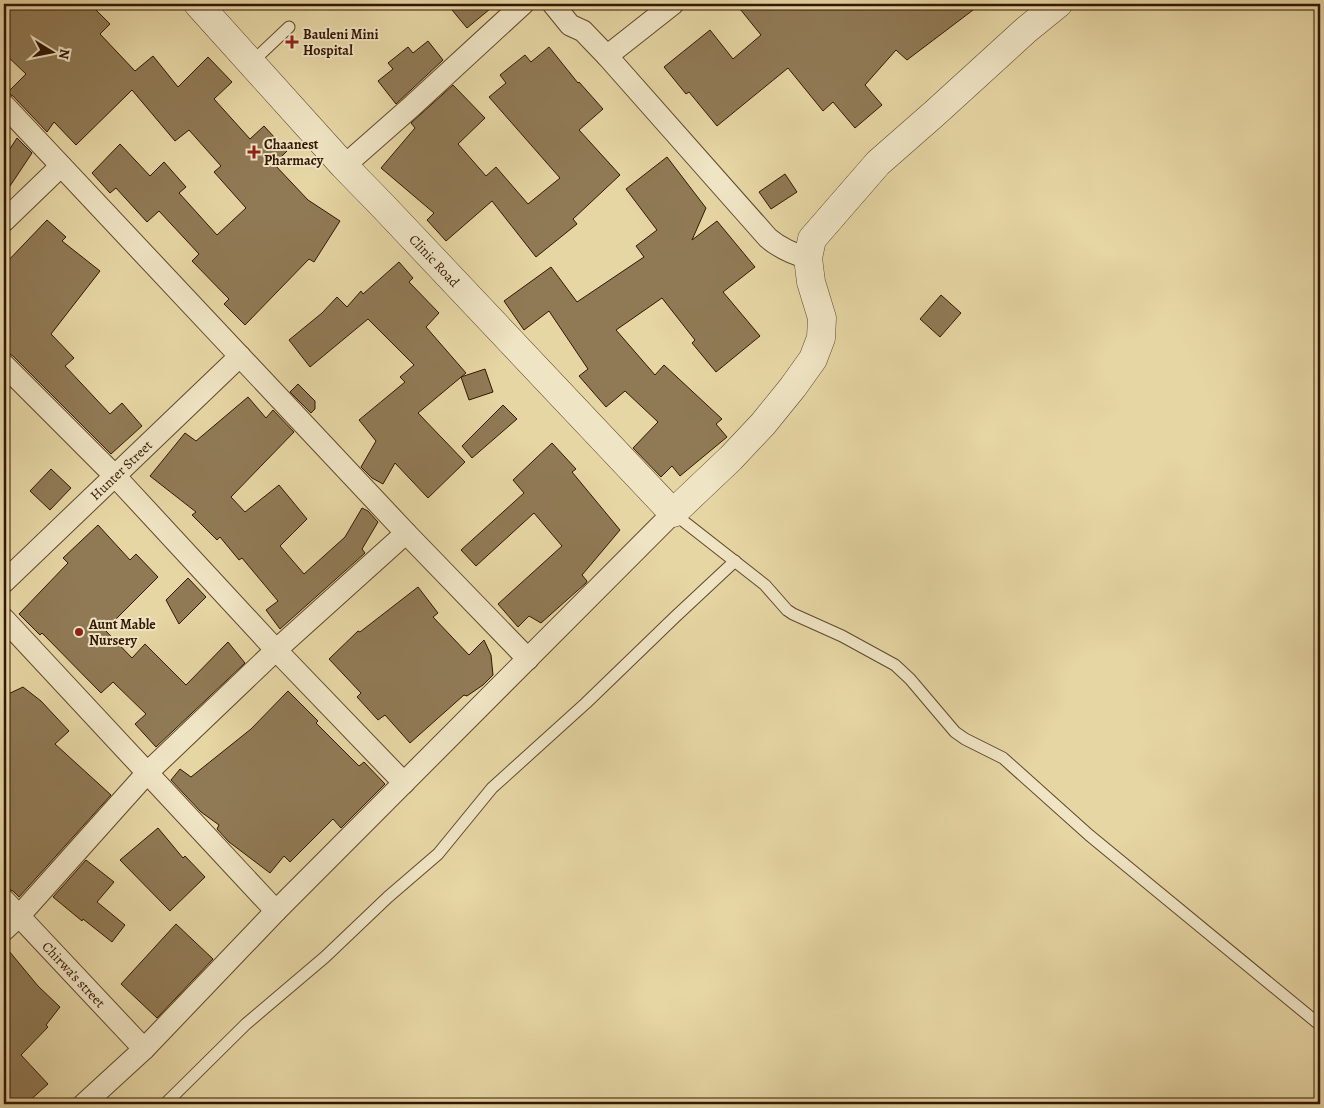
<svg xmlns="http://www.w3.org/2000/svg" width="1324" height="1108" viewBox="0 0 1324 1108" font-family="Alegreya,serif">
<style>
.building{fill:#907a55;stroke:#331700}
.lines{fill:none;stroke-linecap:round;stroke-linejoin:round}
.service-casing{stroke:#604729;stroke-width:13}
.minor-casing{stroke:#604729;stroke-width:23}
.tertiary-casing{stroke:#604729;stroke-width:29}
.service{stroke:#efe4c4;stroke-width:11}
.minor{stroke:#efe4c4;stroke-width:21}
.tertiary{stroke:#efe4c4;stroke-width:28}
.poi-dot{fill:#8f2418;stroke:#efe4c4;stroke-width:2}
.labels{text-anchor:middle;stroke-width:4;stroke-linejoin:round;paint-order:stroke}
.poi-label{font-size:14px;font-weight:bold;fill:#331700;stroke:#efe4c4;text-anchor:start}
.street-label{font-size:14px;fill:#331700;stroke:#efe4c4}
</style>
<rect width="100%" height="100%" fill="#e6d6a4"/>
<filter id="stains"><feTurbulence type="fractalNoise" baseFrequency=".004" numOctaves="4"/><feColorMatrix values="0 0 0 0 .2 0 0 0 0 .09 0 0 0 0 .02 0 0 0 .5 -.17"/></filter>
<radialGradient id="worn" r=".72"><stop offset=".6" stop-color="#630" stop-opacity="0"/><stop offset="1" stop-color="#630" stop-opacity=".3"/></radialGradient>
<g class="building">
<path d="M 4,4 L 90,4 L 110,24 L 100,34 L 135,71 L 153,56 L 178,87 L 208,57 L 232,82 L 214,99 L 250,139 L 264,126 L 287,151 L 274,164 L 308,200 L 340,221 L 314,262 L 309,259 L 245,325 L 224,304 L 229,299 L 192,261 L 199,254 L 159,211 L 147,222 L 116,188 L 110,193 L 92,173 L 120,144 L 150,176 L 164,162 L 186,187 L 179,193 L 217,235 L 246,208 L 214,172 L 221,166 L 189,130 L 175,141 L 132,90 L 76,145 L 54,122 L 47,132 L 13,96 L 7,93 L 26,74 L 4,53 Z"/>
<path d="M 447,4 L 496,4 L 467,28 Z"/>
<path d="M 736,4 L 981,4 L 907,60 L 896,50 L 865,85 L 882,105 L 855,128 L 833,102 L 823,111 L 788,68 L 717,126 L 689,92 L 686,94 L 664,67 L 710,30 L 733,59 L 761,35 Z"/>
<path d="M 428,41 L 443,60 L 396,104 L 378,81 L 393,69 L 388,63 L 408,47 L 413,53 Z"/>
<path d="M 549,47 L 578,83 L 579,82 L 603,109 L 579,130 L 620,175 L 573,219 L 577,224 L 536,257 L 492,201 L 446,241 L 427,220 L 434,213 L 381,168 L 415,128 L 411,123 L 453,85 L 485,118 L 458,144 L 486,176 L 496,167 L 528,204 L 560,178 L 489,97 L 506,83 L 500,75 L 525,55 L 531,62 Z"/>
<path d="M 17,138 L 32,153 L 4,195 L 4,158 Z"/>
<path d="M 667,157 L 706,208 L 692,240 L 717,221 L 755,267 L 723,292 L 760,336 L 716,372 L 692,343 L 695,340 L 662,298 L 616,330 L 655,375 L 664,365 L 722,419 L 716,424 L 727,437 L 680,476 L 672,466 L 661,477 L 633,448 L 658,422 L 625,391 L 606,407 L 579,376 L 588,369 L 549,311 L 524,330 L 504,301 L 551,267 L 577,302 L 644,257 L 636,246 L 657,230 L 626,189 Z"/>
<path d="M 785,174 L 797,192 L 771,209 L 759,192 Z"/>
<path d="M 47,220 L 66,237 L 62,241 L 100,271 L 51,334 L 74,358 L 65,366 L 110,414 L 122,403 L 142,426 L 111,454 L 13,356 L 8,353 L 4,353 L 4,265 Z"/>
<path d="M 399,262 L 413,278 L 409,282 L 439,313 L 426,327 L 466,373 L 418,413 L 465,462 L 428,498 L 395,463 L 383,484 L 372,478 L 361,467 L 376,441 L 359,420 L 405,382 L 400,377 L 414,365 L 368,319 L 310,367 L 289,340 L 322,313 L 337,297 L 347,307 L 361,291 L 363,294 Z"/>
<path d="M 941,295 L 961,313 L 940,337 L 920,319 Z"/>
<path d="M 485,369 L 493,392 L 469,400 L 461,377 Z"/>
<path d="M 298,384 L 315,401 L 315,409 L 311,413 L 290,392 Z"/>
<path d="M 248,397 L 266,418 L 273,410 L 294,432 L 231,497 L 245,512 L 279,485 L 307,519 L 280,546 L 304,574 L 345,537 L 362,508 L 368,511 L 378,522 L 362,549 L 365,553 L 280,629 L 266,610 L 278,601 L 242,558 L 239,560 L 220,537 L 217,540 L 192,515 L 196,512 L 150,476 L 185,433 L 196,441 Z"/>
<path d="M 503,405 L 517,419 L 472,458 L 462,446 Z"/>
<path d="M 552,443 L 576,469 L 572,472 L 620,530 L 582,575 L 587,581 L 586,583 L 541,623 L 529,616 L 518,627 L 498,604 L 562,546 L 534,513 L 476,566 L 461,550 L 524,493 L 513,480 Z"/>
<path d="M 51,469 L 71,488 L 50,510 L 30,491 Z"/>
<path d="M 98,525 L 130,560 L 136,554 L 158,577 L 105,630 L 132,658 L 145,644 L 186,685 L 228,642 L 245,663 L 156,747 L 135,724 L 146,714 L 113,682 L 101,693 L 42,633 L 40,635 L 19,614 L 68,563 L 63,558 Z"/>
<path d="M 188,578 L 206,597 L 179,624 L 166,600 Z"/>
<path d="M 418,587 L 438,613 L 433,617 L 469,655 L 484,640 L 491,655 L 493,675 L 483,685 L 467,696 L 464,695 L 410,743 L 385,715 L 378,720 L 357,697 L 361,693 L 329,659 L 358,631 L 360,632 Z"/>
<path d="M 23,687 L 41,701 L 69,731 L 55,744 L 111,795 L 19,897 L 13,891 L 4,887 L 4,696 Z"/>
<path d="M 288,691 L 318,721 L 316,723 L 359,766 L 364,762 L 385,784 L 341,828 L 333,819 L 290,862 L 284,856 L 270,873 L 229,842 L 217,829 L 219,825 L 201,812 L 171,780 L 180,769 L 191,777 L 251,729 Z"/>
<path d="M 158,828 L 183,858 L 185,856 L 205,877 L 170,911 L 120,860 Z"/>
<path d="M 86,860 L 114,882 L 97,902 L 125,925 L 112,942 L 83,919 L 82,921 L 53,897 Z"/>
<path d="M 176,924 L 213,959 L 157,1018 L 121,984 Z"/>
<path d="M 4,945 L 38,986 L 60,1007 L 46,1025 L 48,1027 L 21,1055 L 48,1084 L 26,1104 L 4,1104 Z"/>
</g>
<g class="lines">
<g class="service-casing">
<g id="service">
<path d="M 251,63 L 289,27"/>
<path d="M 673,513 L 765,585 L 787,610 L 793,614 L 842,636 L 895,665 L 910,679 L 955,732 L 965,739 L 1003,758 L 1089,835 L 1320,1025"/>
<path d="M 165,1104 L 246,1024 L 325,957 L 388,897 L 438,854 L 492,788 L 586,703 L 675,617 L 735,561"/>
</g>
</g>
<g class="minor-casing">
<g id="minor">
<path d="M 553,4 L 570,25 L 583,31 L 607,56 L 768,238 C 780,248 793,254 808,258"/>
<path d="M 607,56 L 673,4"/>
<path d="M 4,105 L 406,533 L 528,659"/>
<path d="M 344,166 L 411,107 L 523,4"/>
<path d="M 4,221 L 61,166"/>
<path d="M 4,365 L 115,476 L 276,650 L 404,783"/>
<path id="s1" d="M 4,582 L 240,356"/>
<path d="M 4,619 L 276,911"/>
<path id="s2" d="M 4,900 L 144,1049"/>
<path d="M 4,930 L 19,916 L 147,773 L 276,650 L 406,533"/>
<path d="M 84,1104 L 144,1049 L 276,911 L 673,513"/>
</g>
</g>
<g class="tertiary-casing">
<g id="tertiary">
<path id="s3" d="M 198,4 L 344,166 L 383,206 L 673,513 L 731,458 L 763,424 L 793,387 L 813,359 L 821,338 L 822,318 L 811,282 L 808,258 L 812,239 L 878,163 L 935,113 L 1026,30 L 1058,4"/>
</g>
</g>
<use href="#service" class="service"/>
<use href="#minor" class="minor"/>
<use href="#tertiary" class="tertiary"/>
</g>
<g class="poi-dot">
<path d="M289.5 34.5h5v5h5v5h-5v5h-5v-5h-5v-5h5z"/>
<path d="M251.5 144.5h5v5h5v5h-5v5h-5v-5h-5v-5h5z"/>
<circle cx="79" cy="632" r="5"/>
</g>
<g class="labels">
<g class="poi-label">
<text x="303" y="39">Bauleni Mini<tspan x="303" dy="16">Hospital</tspan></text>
<text x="264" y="149">Chaanest<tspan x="264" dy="16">Pharmacy</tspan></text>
<text x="89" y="629">Aunt Mable<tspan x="89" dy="16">Nursery</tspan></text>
</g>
<g class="street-label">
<text dy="5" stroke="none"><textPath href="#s3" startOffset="349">Clinic Road</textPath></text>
<text dy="5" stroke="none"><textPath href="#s1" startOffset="162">Hunter Street</textPath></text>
<text dy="5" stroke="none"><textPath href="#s2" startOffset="102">Chirwa’s street</textPath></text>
</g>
</g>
<rect width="1324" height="1108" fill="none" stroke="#e6d6a4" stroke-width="20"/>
<rect x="5" y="5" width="1314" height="1098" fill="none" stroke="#331700" stroke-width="2.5"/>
<rect x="10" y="10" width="1304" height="1088" fill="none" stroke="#331700"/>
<g transform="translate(52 52) rotate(100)" stroke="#efe4c4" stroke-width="4" paint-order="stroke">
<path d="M0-4L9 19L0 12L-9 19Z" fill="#331700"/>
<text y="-8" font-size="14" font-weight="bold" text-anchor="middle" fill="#331700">N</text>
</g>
<rect width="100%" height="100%" filter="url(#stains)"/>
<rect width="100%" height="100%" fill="url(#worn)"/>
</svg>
